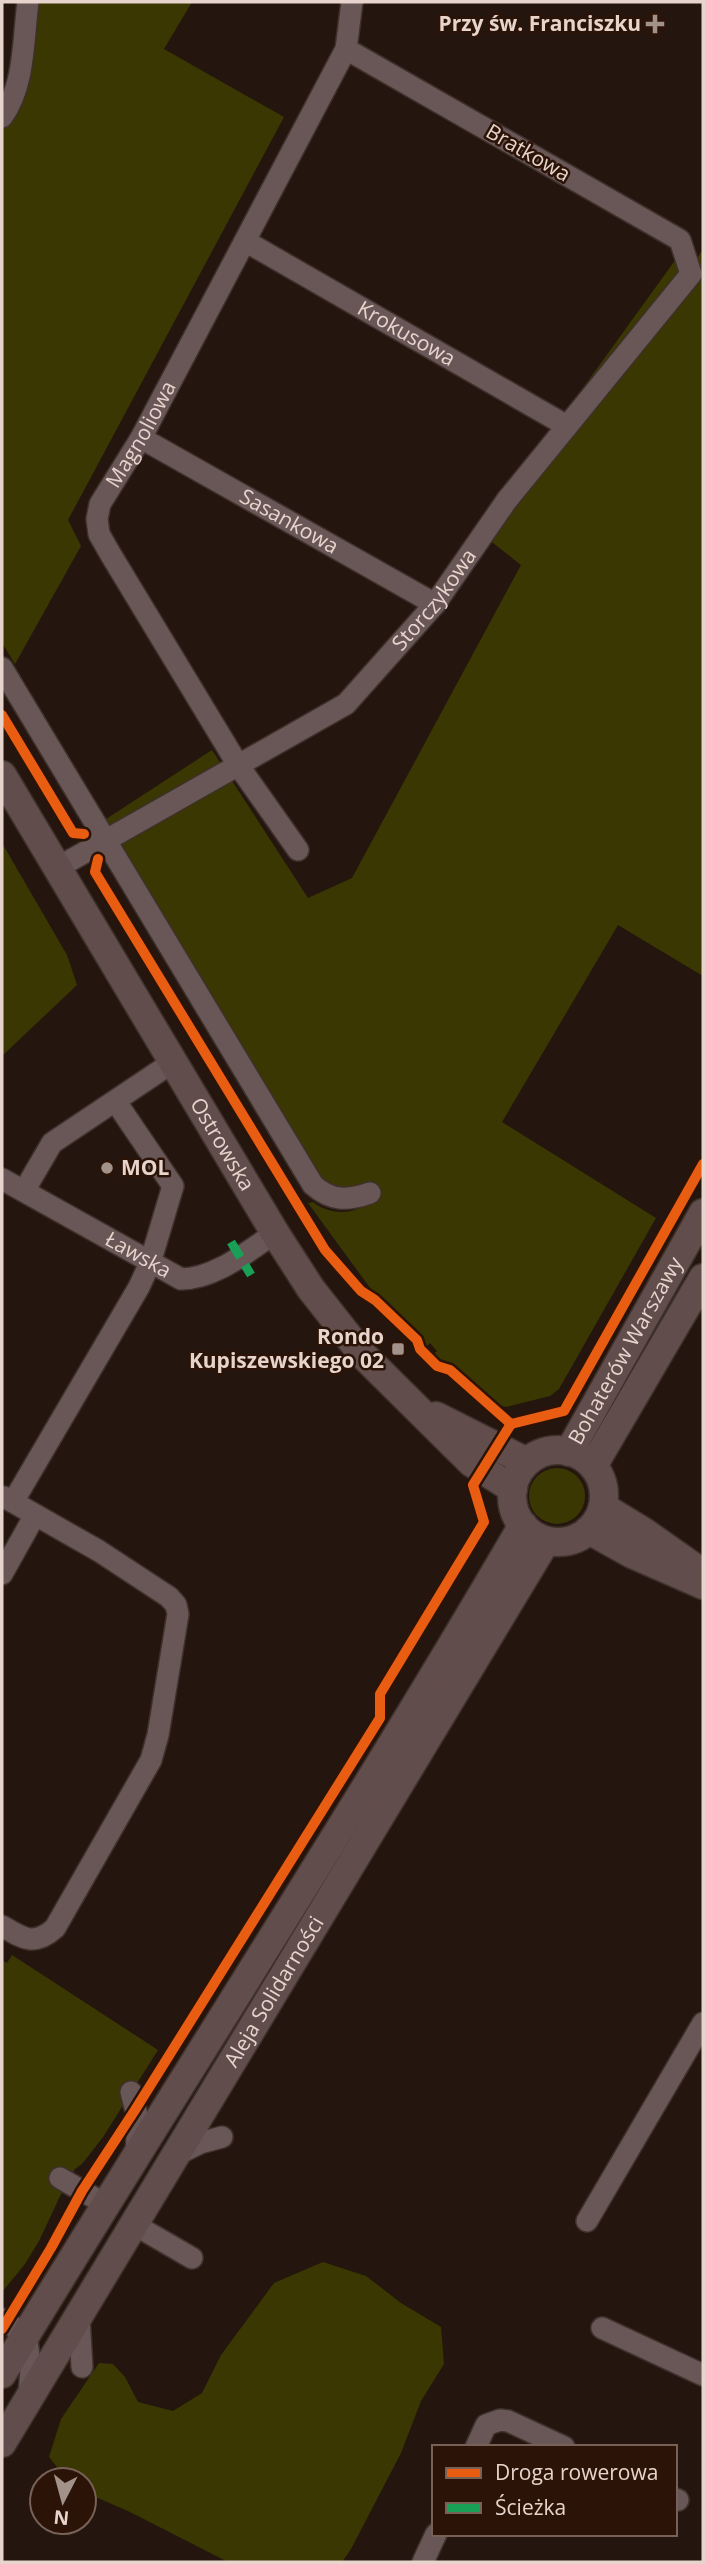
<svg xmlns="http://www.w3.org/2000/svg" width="705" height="2564" viewBox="0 0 705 2564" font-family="'Open Sans',sans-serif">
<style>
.green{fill:#3a3702}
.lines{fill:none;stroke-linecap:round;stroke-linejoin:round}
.minor-casing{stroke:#3e312b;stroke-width:24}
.major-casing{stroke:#3e312b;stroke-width:31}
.minor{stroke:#695758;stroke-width:21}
.major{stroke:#614d4b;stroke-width:28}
.quiet{stroke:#1a9f57;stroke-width:9;stroke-dasharray:18 9;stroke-linecap:butt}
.cycleway-casing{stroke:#2c1307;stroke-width:15}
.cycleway{stroke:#e95d12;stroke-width:10}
.poi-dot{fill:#a3928a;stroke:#2c1307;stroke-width:2.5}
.labels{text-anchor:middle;stroke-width:5;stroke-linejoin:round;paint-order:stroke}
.poi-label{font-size:21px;font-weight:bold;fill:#e7d4cc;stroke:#2c1307;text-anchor:end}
.street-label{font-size:21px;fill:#e7d4cc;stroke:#2c1307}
</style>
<rect width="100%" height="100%" fill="#24160f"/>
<g class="green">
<path d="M 38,2 L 192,2 L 164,49 L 284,117 L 68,520 L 81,546 L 15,664 L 2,643 L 2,130 L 23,96 Z"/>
<path d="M 703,249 L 703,976 L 618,925 L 502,1122 L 656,1218 L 559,1389 L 550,1396 L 506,1407 L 498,1405 L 452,1366 L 441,1365 L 432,1355 L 437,1351 L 430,1343 L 425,1348 L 373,1292 L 308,1203 L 313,1202 C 333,1217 354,1214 375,1200 C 353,1194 332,1190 317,1173 L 103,821 L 212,750 L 308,898 L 352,878 L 521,565 L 479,532 L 676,259 L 688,272 Z"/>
<path d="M 2,843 L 67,955 L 77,985 L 2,1056 Z"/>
<circle cx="557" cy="1496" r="28"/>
<path d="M 12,1955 L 158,2050 L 103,2137 L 82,2164 L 75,2169 L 62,2192 L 39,2241 L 25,2264 L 2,2292 L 2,1960 L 7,1963 Z"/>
<path d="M 323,2262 L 366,2276 L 401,2303 L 441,2327 L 444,2364 L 421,2401 L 401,2453 L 351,2549 L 342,2562 L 228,2562 L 128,2511 L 84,2492 L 84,2480 L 67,2480 L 49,2457 L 61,2419 L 99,2363 L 113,2364 L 125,2377 L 138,2402 L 173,2411 L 202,2393 L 221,2355 L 274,2283 Z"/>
</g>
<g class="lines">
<g class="minor-casing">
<g id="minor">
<path d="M 2,117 C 25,86 23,39 28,2"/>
<path id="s1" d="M 245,241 L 567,426"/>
<path id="s2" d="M 141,438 L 435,604"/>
<path d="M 2,668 L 313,1185 C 331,1201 347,1201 370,1193"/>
<path id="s3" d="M 298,850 L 238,765 L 111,555 L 99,534 L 97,519 L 100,504 L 141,438 L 346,49 L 352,2"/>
<path id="s4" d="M 57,868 L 346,704 L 435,604 L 507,500 L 691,274 L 680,240 L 346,49"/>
<path id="s5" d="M 2,1179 L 181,1279 C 215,1279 248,1251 275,1233"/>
<path d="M 24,1191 L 52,1143 L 173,1062"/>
<path d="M 13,1502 L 139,1287 L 150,1263 L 173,1186 L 116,1102"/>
<path d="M 2,1574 L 35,1515"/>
<path d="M 2,1926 C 22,1938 34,1947 55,1928 L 151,1760 L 158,1735 L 178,1614 L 176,1605 L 169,1597 L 99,1551 L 4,1497"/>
<path d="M 131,2092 L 138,2119 L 136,2155"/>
<path d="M 178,2154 L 200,2143 L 222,2137"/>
<path d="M 60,2178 L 105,2204"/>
<path d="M 587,2221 L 703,2023"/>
<path d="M 135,2225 L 192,2258"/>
<path d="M 79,2317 L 82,2367"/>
<path d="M 2,2319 L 26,2335 L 31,2368 L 29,2396"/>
<path d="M 602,2328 L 703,2375"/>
<path d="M 476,2447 L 486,2425 L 500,2420 L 508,2421 L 564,2447"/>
<path d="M 675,2499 L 678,2500"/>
<path d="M 423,2562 L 436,2534"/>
</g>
</g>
<g class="major-casing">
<g id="major">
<path id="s6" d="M 2,775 L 275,1233 L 311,1289 L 363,1355 L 472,1463 L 513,1489"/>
<path d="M 436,1416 L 527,1462"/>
<circle cx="558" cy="1496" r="46"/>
<path id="s7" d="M 569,1452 L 703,1213"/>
<path d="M 593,1466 L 703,1278"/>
<path d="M 603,1507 L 644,1532 L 698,1570"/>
<path d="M 589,1530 L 632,1554 L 703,1585"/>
<path d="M 2,2374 C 174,2090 356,1812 523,1525"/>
<path id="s8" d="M 2,2443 L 546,1541"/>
</g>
</g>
<use href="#minor" class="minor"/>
<use href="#major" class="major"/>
<path class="quiet" d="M 231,1242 L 251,1275"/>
<g class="cycleway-casing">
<g id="cycleway">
<path d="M 2,715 L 73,833 L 84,834"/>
<path d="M 98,859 L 95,872 L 325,1250 L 361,1291 L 375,1300 L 417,1340 L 420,1349 L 437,1366 L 450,1370 L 511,1424"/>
<path d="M 2,2329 L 51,2248 L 82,2191 L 135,2110 L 380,1718 L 380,1694 L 484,1522 L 473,1485 L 511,1424 L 564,1411 L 703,1164"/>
</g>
</g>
<use href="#cycleway" class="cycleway"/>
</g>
<g class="poi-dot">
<path d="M651.5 13.5h7v7h7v7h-7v7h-7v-7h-7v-7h7z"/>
<circle cx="107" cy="1168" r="7"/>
<rect x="391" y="1342" width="14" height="14" rx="3.5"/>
</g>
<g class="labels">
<g class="poi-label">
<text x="641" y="31">Przy św. Franciszku</text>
<text x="121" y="1175" text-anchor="start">MOL</text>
<text x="384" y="1344">Rondo<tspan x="384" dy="24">Kupiszewskiego 02</tspan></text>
</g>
<g class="street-label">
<text transform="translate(528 153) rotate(30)" y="7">Bratkowa</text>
<text dy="7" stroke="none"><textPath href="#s1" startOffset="186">Krokusowa</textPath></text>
<text dy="7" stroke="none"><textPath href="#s3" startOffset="485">Magnoliowa</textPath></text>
<text dy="7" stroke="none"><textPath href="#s2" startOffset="170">Sasankowa</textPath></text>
<text dy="7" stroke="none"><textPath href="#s4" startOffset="469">Storczykowa</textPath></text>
<text dy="7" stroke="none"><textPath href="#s6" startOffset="430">Ostrowska</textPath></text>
<text dy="7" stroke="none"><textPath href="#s5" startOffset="156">Ławska</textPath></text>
<text dy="7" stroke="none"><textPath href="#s7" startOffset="116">Bohaterów Warszawy</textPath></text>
<text dy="7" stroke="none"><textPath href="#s8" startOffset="527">Aleja Solidarności</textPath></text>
</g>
</g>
<rect width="705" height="2564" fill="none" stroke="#e7d4cc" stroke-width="7"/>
<rect x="432" y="2445" width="245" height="91" fill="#2c1307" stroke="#776056" stroke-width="2"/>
<rect x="446" y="2468" width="35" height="10" fill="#e95d12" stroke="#776056" stroke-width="2"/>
<text x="495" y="2480" font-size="21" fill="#e7d4cc">Droga rowerowa</text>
<rect x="446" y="2503" width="35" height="10" fill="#1a9f57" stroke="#776056" stroke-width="2"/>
<text x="495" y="2515" font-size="21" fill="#e7d4cc">Ścieżka</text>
<g transform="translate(63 2501) rotate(186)"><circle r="33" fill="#2c1307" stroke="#776056" stroke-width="2"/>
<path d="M0-5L12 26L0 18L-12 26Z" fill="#a3928a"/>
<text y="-10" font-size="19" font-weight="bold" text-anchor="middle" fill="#e7d4cc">N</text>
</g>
</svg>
